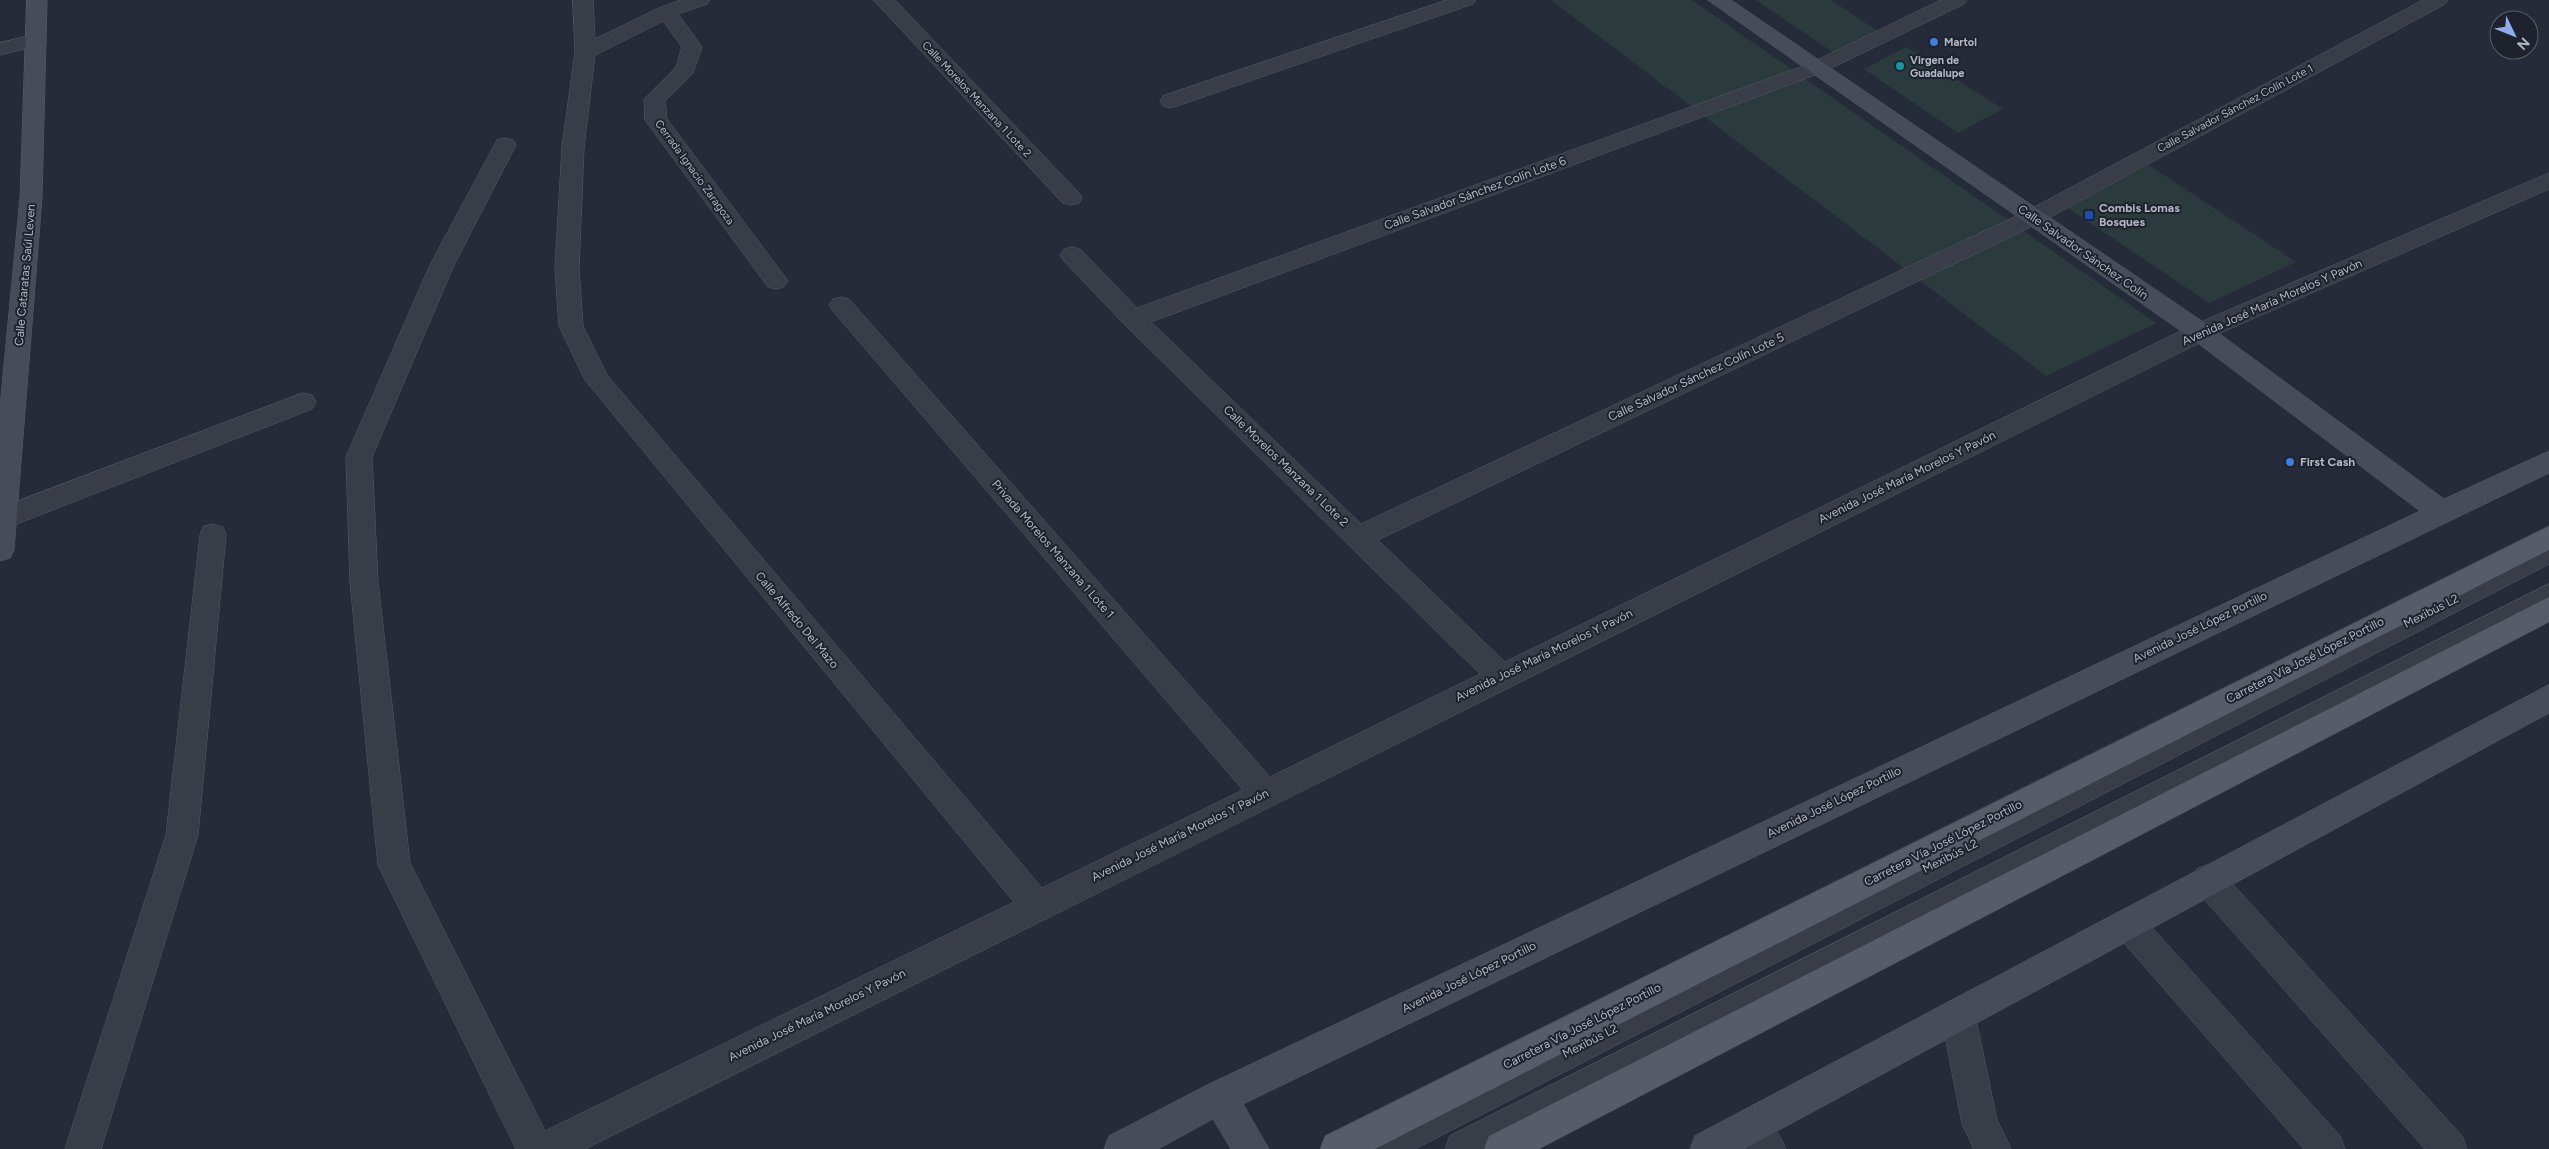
<svg xmlns="http://www.w3.org/2000/svg" width="2549" height="1149" viewBox="0 0 2549 1149" font-family="Figtree,sans-serif">
<style>
.green{fill:#2b3b3d}
.lines{fill:none;stroke-linecap:round;stroke-linejoin:round}
.lane-casing{stroke:#565b66;stroke-width:1}
.street-casing{stroke:#565b66;stroke-width:1}
.secondary-casing{stroke:#565b66;stroke-width:1}
.primary-casing{stroke:#414651;stroke-width:1}
.lane{fill:#383d48;fill-rule:evenodd}
.street{fill:#383d48;fill-rule:evenodd}
.secondary{fill:#474c5b;fill-rule:evenodd}
.primary{fill:#565c68;fill-rule:evenodd}
.shop-dot{fill:#3f7fe0;stroke:#1d222d;stroke-width:2}
.culture-dot{fill:#0f9aa8;stroke:#1d222d;stroke-width:2}
.transit-dot{fill:#1a4fb4;stroke:#1d222d;stroke-width:2}
.labels{text-anchor:middle;stroke-width:4;stroke-linejoin:round;paint-order:stroke}
.far-poi-label{font-size:11px;font-weight:bold;fill:#b3b8c4;stroke:#1d222d;text-anchor:start}
.far-street-label{font-size:11px;fill:#b3b8c4;stroke:#1d222d}
.street-label{font-size:12px;fill:#b3b8c4;stroke:#1d222d}
.poi-label{font-size:12px;font-weight:bold;fill:#b3b8c4;stroke:#1d222d;text-anchor:start}
</style>
<rect width="100%" height="100%" fill="#252b38"/>
<g class="green">
<path d="M 1551,0 L 1692,0 L 2156,323 L 2046,376 Z"/>
<path d="M 1756,0 L 1831,0 L 1879,32 L 1834,53 Z"/>
<path d="M 1906,47 L 2003,109 L 1958,133 L 1864,69 Z"/>
<path d="M 2149,165 L 2296,262 L 2209,303 L 2068,208 Z"/>
</g>
<g class="lines">
<g class="lane-casing">
<g id="lane">
<path d="M 2549,540 L 2549,564 L 1415,1149 L 1360,1149 L 1365,1136 Z"/>
<path d="M 2549,584 L 2549,608 L 1500,1149 L 1445,1149 L 1450,1136 Z"/>
<path d="M 2208,865 L 2219,869 L 2462,1136 L 2467,1149 L 2425,1149 L 2197,891 L 2192,880 L 2197,869 Z"/>
<path d="M 2128,908 L 2139,913 L 2340,1136 L 2345,1149 L 2304,1149 L 2117,935 L 2112,924 L 2117,913 Z"/>
<path d="M 1958,998 L 1970,1003 L 1975,1015 L 1997,1120 L 2011,1149 L 1974,1149 L 1962,1124 L 1941,1015 L 1946,1003 Z"/>
<path d="M 1750,1108 C 1768,1116 1778,1131 1786,1149 L 1746,1149 L 1732,1126 L 1738,1114 Z"/>
</g>
</g>
<g class="street-casing">
<g id="street">
<path d="M 573,0 L 593,0 L 595,39 L 659,8 L 681,0 L 710,0 L 707,4 L 678,14 L 702,47 L 693,73 L 665,101 L 667,119 L 788,281 L 784,287 L 776,289 L 768,287 L 645,120 L 644,99 L 676,67 L 682,47 L 663,21 L 595,55 L 584,147 L 579,268 L 583,326 L 607,375 L 1042,888 L 1243,790 L 833,311 L 829,305 L 833,299 L 841,297 L 849,299 L 1270,777 L 1480,674 L 1125,325 L 1064,261 L 1060,255 L 1064,249 L 1072,247 L 1080,249 L 1137,308 L 1809,64 L 1941,0 L 1967,0 L 1964,4 L 1823,72 L 1151,322 L 1361,524 L 2025,212 L 2423,0 L 2448,0 L 2445,4 L 2041,222 L 1378,540 L 1505,662 L 2191,326 L 2549,173 L 2549,189 L 2209,338 L 585,1149 L 516,1149 L 378,865 L 350,582 L 346,457 L 430,265 L 497,140 L 505,138 L 513,140 L 516,145 L 454,265 L 372,457 L 378,582 L 410,863 L 545,1131 L 1014,902 L 585,380 L 559,326 L 555,268 L 562,147 L 575,52 Z"/>
<path d="M 874,0 L 895,0 L 1079,193 L 1082,198 L 1079,203 L 1071,205 L 1063,203 Z"/>
<path d="M 1447,0 L 1476,0 L 1473,4 L 1177,106 L 1170,108 L 1163,106 L 1160,101 L 1163,96 Z"/>
<path d="M 37,34 L 44,36 L 47,40 L 44,44 L 0,55 L 0,43 Z"/>
<path d="M 303,393 L 312,395 L 316,402 L 312,409 L 14,525 L 5,528 L 0,526 L 0,508 Z"/>
<path d="M 213,524 L 223,527 L 226,535 L 198,835 L 101,1149 L 65,1149 L 166,835 L 200,535 L 203,527 Z"/>
</g>
</g>
<g class="secondary-casing">
<g id="secondary">
<path d="M 27,0 L 47,0 L 42,198 L 14,550 L 10,558 L 0,561 L 0,407 L 20,198 Z"/>
<path d="M 1708,0 L 1731,0 L 2209,326 L 2444,499 L 2549,451 L 2549,473 L 1243,1104 L 1269,1149 L 1231,1149 L 1213,1119 L 1158,1149 L 1104,1149 L 1109,1136 L 1207,1085 L 2420,511 L 2191,338 Z"/>
<path d="M 2549,685 L 2549,713 L 1744,1149 L 1690,1149 L 1695,1136 Z"/>
</g>
</g>
<g class="primary-casing">
<g id="primary">
<path d="M 2549,526 L 2549,550 L 1375,1149 L 1320,1149 L 1325,1136 Z"/>
<path d="M 2549,597 L 2549,622 L 1539,1149 L 1484,1149 L 1489,1136 Z"/>
</g>
</g>
<use href="#lane" class="lane"/>
<use href="#street" class="street"/>
<use href="#secondary" class="secondary"/>
<use href="#primary" class="primary"/>
</g>
<g class="shop-dot">
<circle cx="1934" cy="42" r="5"/>
<circle cx="2290" cy="462" r="5"/>
</g>
<circle class="culture-dot" cx="1900" cy="66" r="5"/>
<rect class="transit-dot" x="2084" y="210" width="10" height="10" rx="2.5"/>
<g class="labels">
<g class="far-poi-label">
<text x="1944" y="46">Martol</text>
<text x="1910" y="64">Virgen de<tspan x="1910" dy="13">Guadalupe</tspan></text>
</g>
<g class="far-street-label">
<text transform="translate(977 99) rotate(47)" y="4">Calle Morelos Manzana 1 Lote 2</text>
<text transform="translate(2235 108) rotate(-28)" y="4">Calle Salvador Sánchez Colín Lote 1</text>
<text transform="translate(695 172) rotate(54)" y="4">Cerrada Ignacio Zaragoza</text>
</g>
<g class="street-label">
<text transform="translate(1475 193) rotate(-20)" y="4">Calle Salvador Sánchez Colín Lote 6</text>
<text transform="translate(2083 252) rotate(35)" y="4">Calle Salvador Sánchez Colín</text>
<text transform="translate(25 275) rotate(-85)" y="4">Calle Cataratas Saúl Leven</text>
<text transform="translate(2272 302) rotate(-24)" y="4">Avenida José María Morelos Y Pavón</text>
<text transform="translate(1696 377) rotate(-25)" y="4">Calle Salvador Sánchez Colín Lote 5</text>
<text transform="translate(1286 466) rotate(44)" y="4">Calle Morelos Manzana 1 Lote 2</text>
<text transform="translate(1907 477) rotate(-26)" y="4">Avenida José María Morelos Y Pavón</text>
<text transform="translate(1053 549) rotate(49)" y="4">Privada Morelos Manzana 1 Lote 1</text>
<text transform="translate(2431 611) rotate(-27)" y="4">Mexibús L2</text>
<text transform="translate(797 620) rotate(50)" y="4">Calle Alfredo Del Mazo</text>
<text transform="translate(2200 627) rotate(-26)" y="4">Avenida José López Portillo</text>
<text transform="translate(1544 655) rotate(-26)" y="4">Avenida José María Morelos Y Pavón</text>
<text transform="translate(2305 660) rotate(-27)" y="4">Carretera Vía José López Portillo</text>
<text transform="translate(1834 802) rotate(-26)" y="4">Avenida José López Portillo</text>
<text transform="translate(1180 835) rotate(-26)" y="4">Avenida José María Morelos Y Pavón</text>
<text transform="translate(1943 843) rotate(-27)" y="4">Carretera Vía José López Portillo</text>
<text transform="translate(1950 856) rotate(-27)" y="4">Mexibús L2</text>
<text transform="translate(1469 977) rotate(-26)" y="4">Avenida José López Portillo</text>
<text transform="translate(817 1015) rotate(-26)" y="4">Avenida José María Morelos Y Pavón</text>
<text transform="translate(1582 1026) rotate(-27)" y="4">Carretera Vía José López Portillo</text>
<text transform="translate(1590 1041) rotate(-27)" y="4">Mexibús L2</text>
</g>
<g class="poi-label">
<text x="2099" y="212">Combis Lomas<tspan x="2099" dy="14">Bosques</tspan></text>
<text x="2300" y="466">First Cash</text>
</g>
</g>
<g transform="translate(2514 35) rotate(133)"><circle r="24" fill="#1d222d" stroke="#595e69"/>
<path d="M0-4L9 19L0 12L-9 19Z" fill="#92abea"/>
<text y="-8" font-size="14" font-weight="bold" text-anchor="middle" fill="#b3b8c4">N</text>
</g>
</svg>
